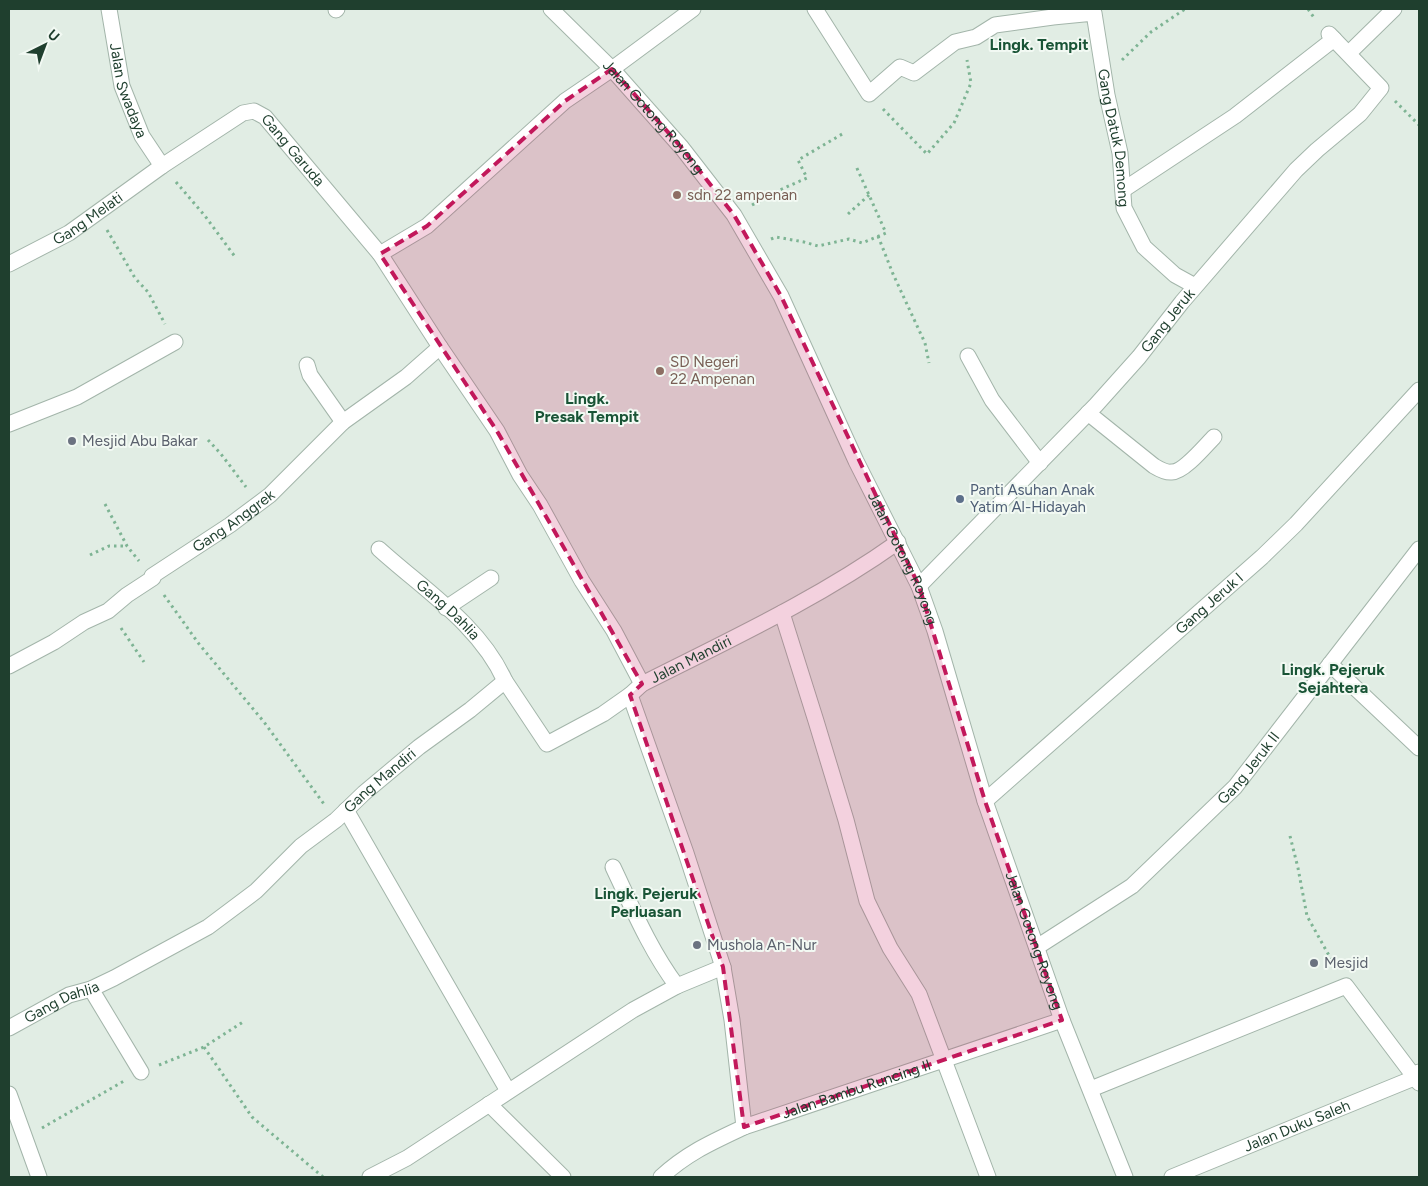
<svg xmlns="http://www.w3.org/2000/svg" width="1428" height="1186" viewBox="0 0 1428 1186" font-family="Figtree,sans-serif">
<style>
.lines{fill:none;stroke-linecap:round;stroke-linejoin:round}
.minor-casing{stroke:#a3b5aa;stroke-width:17}
.path{stroke:#7eb494;stroke-width:3;stroke-dasharray:2.5 4;stroke-linecap:butt}
.minor{stroke:#fff;stroke-width:15}
.marked{fill:#c2185b;fill-opacity:0.2;stroke:#c2185b;stroke-width:4;stroke-dasharray:10 6;stroke-linejoin:round}
.education-dot{fill:#8d6e63;stroke:#f2f9f3;stroke-width:2}
.worship-dot{fill:#6b7280;stroke:#f2f9f3;stroke-width:2}
.service-dot{fill:#5c6f8a;stroke:#f2f9f3;stroke-width:2}
.labels{text-anchor:middle;stroke-width:4;stroke-linejoin:round;paint-order:stroke}
.street-label{font-size:15px;fill:#1f3f2e;stroke:#f2f9f3}
.education-label{font-size:15px;fill:#785e54;stroke:#f2f9f3;text-anchor:start}
.worship-label{font-size:15px;fill:#5b616d;stroke:#f2f9f3;text-anchor:start}
.service-label{font-size:15px;fill:#4e5e75;stroke:#f2f9f3;text-anchor:start}
.neighbourhood-label{font-size:16px;font-weight:bold;fill:#195436;stroke:#f2f9f3}
</style>
<rect width="100%" height="100%" fill="#e1ede4"/>
<g class="lines">
<g class="minor-casing">
<g id="minor">
<path id="s1" d="M 109,9 L 122,86 L 142,136 L 162,166"/>
<path id="s2" d="M 551,9 L 612,69 L 682,148 L 734,215 L 781,296 L 856,461 L 919,586 L 935,631 L 985,801 L 1062,1020 L 1125,1177"/>
<path id="s3" d="M 815,9 L 869,94 L 900,67 L 914,73 L 955,42 L 976,37 L 995,25 L 1053,17 L 1094,13 L 1107,95 L 1120,153 L 1124,208 L 1144,247 L 1175,275 L 1195,286"/>
<path d="M 336,10 L 337,9"/>
<path d="M 1349,53 L 1394,9"/>
<path d="M 1123,190 L 1235,116 L 1334,39"/>
<path d="M 380,254 L 427,226 L 565,101 L 612,69 L 693,9"/>
<path id="s4" d="M 9,264 L 69,233 L 162,166 L 243,113 L 254,111 L 265,117 L 380,254 L 440,347 L 497,431 L 520,475 L 540,505 L 582,581 L 614,631 L 642,684"/>
<path d="M 968,356 L 992,400 L 1040,463"/>
<path d="M 307,365 L 310,375 L 343,422"/>
<path d="M 1088,413 L 1154,466 C 1159,469 1166,473 1172,472 C 1184,472 1206,445 1214,437"/>
<path d="M 9,424 L 77,397 L 175,342"/>
<path id="s5" d="M 379,549 C 423,589 480,625 505,681"/>
<path id="s6" d="M 919,586 L 1096,405 L 1139,357 L 1182,302 L 1296,170 L 1317,150 L 1360,114 L 1381,88 L 1329,34"/>
<path d="M 446,608 L 491,578"/>
<path d="M 782,613 L 816,721 L 846,820 L 867,901 L 890,948 L 919,994 L 988,1177"/>
<path d="M 1330,664 L 1419,748"/>
<path id="s7" d="M 9,666 L 54,642 L 84,622 L 108,611 L 127,595 L 153,578 L 152,576 L 230,525 L 270,495 L 343,422 L 406,377 L 440,347"/>
<path id="s8" d="M 985,801 L 1262,557 L 1296,524 L 1419,390"/>
<path d="M 346,810 L 508,1091"/>
<path d="M 613,867 C 632,907 650,950 677,986"/>
<path id="s9" d="M 1037,947 L 1132,886 L 1235,787 L 1419,549"/>
<path d="M 91,989 L 141,1072"/>
<path id="s10" d="M 9,1028 L 69,995 L 91,989 L 114,978 L 208,927 L 256,891 L 301,846 L 336,820 L 364,793 L 419,747 L 470,710 L 505,681 L 547,744 L 603,714 L 630,695"/>
<path d="M 1091,1089 L 1346,986 L 1419,1083"/>
<path d="M 9,1094 L 39,1177"/>
<path d="M 489,1104 L 563,1177"/>
<path id="s11" d="M 744,1127 L 732,1020 L 723,967 L 686,853 L 630,695 L 642,684 C 729,640 818,599 898,542"/>
<path d="M 370,1177 L 407,1158 L 633,1010 L 677,986 L 723,967"/>
<path id="s12" d="M 661,1177 C 687,1153 712,1142 744,1127 L 1062,1020"/>
<path id="s13" d="M 1172,1177 L 1414,1078 L 1419,1072"/>
</g>
</g>
<g class="path">
<path d="M 1308,9 L 1315,19"/>
<path d="M 1122,60 L 1151,32 L 1185,9"/>
<path d="M 1395,101 L 1419,125"/>
<path d="M 883,109 L 927,154 L 954,123 L 971,83 L 967,60"/>
<path d="M 176,182 L 205,216 L 236,258"/>
<path d="M 752,205 L 782,189 L 807,178 L 798,160 L 844,133"/>
<path d="M 848,214 L 869,195"/>
<path d="M 107,230 L 135,278 L 148,292 L 165,324"/>
<path d="M 878,236 L 893,274 L 925,343 L 929,363"/>
<path d="M 771,239 L 776,237 L 804,242 L 818,246 L 849,239 L 862,243 L 886,233 L 856,166"/>
<path d="M 208,440 L 221,454 L 246,487"/>
<path d="M 105,504 L 127,546 L 139,561"/>
<path d="M 90,555 L 109,546 L 126,546"/>
<path d="M 164,595 L 199,644 L 264,722 L 324,804"/>
<path d="M 121,628 L 144,662"/>
<path d="M 1290,836 L 1298,868 L 1307,916 L 1336,968"/>
<path d="M 204,1047 L 252,1117 L 323,1177"/>
<path d="M 159,1065 L 204,1047 L 243,1022"/>
<path d="M 42,1128 L 124,1081"/>
</g>
<use href="#minor" class="minor"/>
</g>
<path class="marked" d="M 612,69 L 682,148 L 734,215 L 781,296 L 919,586 L 985,801 L 1062,1020 L 744,1127 L 723,967 L 630,695 L 642,684 L 497,431 L 380,254 L 427,226 L 565,101 Z"/>
<g class="education-dot">
<circle cx="677" cy="195" r="5"/>
<circle cx="660" cy="371" r="5"/>
</g>
<g class="worship-dot">
<circle cx="72" cy="441" r="5"/>
<circle cx="697" cy="945" r="5"/>
<circle cx="1314" cy="963" r="5"/>
</g>
<circle class="service-dot" cx="960" cy="499" r="5"/>
<g class="labels">
<g class="street-label">
<text dy="5" stroke="none"><textPath href="#s1" startOffset="84">Jalan Swadaya</textPath></text>
<text dy="5" stroke="none"><textPath href="#s2" startOffset="149">Jalan Gotong Royong</textPath></text>
<text dy="5" stroke="none"><textPath href="#s3" startOffset="479">Gang Datuk Demong</textPath></text>
<text dy="5" stroke="none"><textPath href="#s4" startOffset="346">Gang Garuda</textPath></text>
<text dy="5" stroke="none"><textPath href="#s4" startOffset="91">Gang Melati</textPath></text>
<text dy="5" stroke="none"><textPath href="#s6" startOffset="364">Gang Jeruk</textPath></text>
<text dy="5" stroke="none"><textPath href="#s7" startOffset="270">Gang Anggrek</textPath></text>
<text dy="5" stroke="none"><textPath href="#s2" startOffset="659">Jalan Gotong Royong</textPath></text>
<text dy="5" stroke="none"><textPath href="#s8" startOffset="299">Gang Jeruk I</textPath></text>
<text dy="5" stroke="none"><textPath href="#s5" startOffset="92">Gang Dahlia</textPath></text>
<text dy="5" stroke="none"><textPath href="#s11" startOffset="520">Jalan Mandiri</textPath></text>
<text dy="5" stroke="none"><textPath href="#s9" startOffset="279">Gang Jeruk II</textPath></text>
<text dy="5" stroke="none"><textPath href="#s10" startOffset="450">Gang Mandiri</textPath></text>
<text dy="5" stroke="none"><textPath href="#s2" startOffset="1064">Jalan Gotong Royong</textPath></text>
<text dy="5" stroke="none"><textPath href="#s10" startOffset="59">Gang Dahlia</textPath></text>
<text dy="5" stroke="none"><textPath href="#s12" startOffset="216">Jalan Bambu Runcing II</textPath></text>
<text dy="5" stroke="none"><textPath href="#s13" startOffset="135">Jalan Duku Saleh</textPath></text>
</g>
<g class="education-label">
<text x="687" y="200">sdn 22 ampenan</text>
<text x="670" y="367">SD Negeri<tspan x="670" dy="17">22 Ampenan</tspan></text>
</g>
<g class="worship-label">
<text x="82" y="446">Mesjid Abu Bakar</text>
<text x="707" y="950">Mushola An-Nur</text>
<text x="1324" y="968">Mesjid</text>
</g>
<g class="service-label">
<text x="970" y="495">Panti Asuhan Anak<tspan x="970" dy="17">Yatim Al-Hidayah</tspan></text>
</g>
<g class="neighbourhood-label">
<text x="1039" y="50">Lingk. Tempit</text>
<text x="587" y="404">Lingk.<tspan x="587" dy="18">Presak Tempit</tspan></text>
<text x="1333" y="675">Lingk. Pejeruk<tspan x="1333" dy="18">Sejahtera</tspan></text>
<text x="646" y="899">Lingk. Pejeruk<tspan x="646" dy="18">Perluasan</tspan></text>
</g>
</g>
<rect width="1428" height="1186" fill="none" stroke="#1f3f2e" stroke-width="20"/>
<g transform="translate(45 45) rotate(42)" stroke="#f2f9f3" stroke-width="4" paint-order="stroke">
<path d="M0-4L9 19L0 12L-9 19Z" fill="#1f3f2e"/>
<text y="-8" font-size="14" font-weight="bold" text-anchor="middle" fill="#1f3f2e">U</text>
</g>
</svg>
